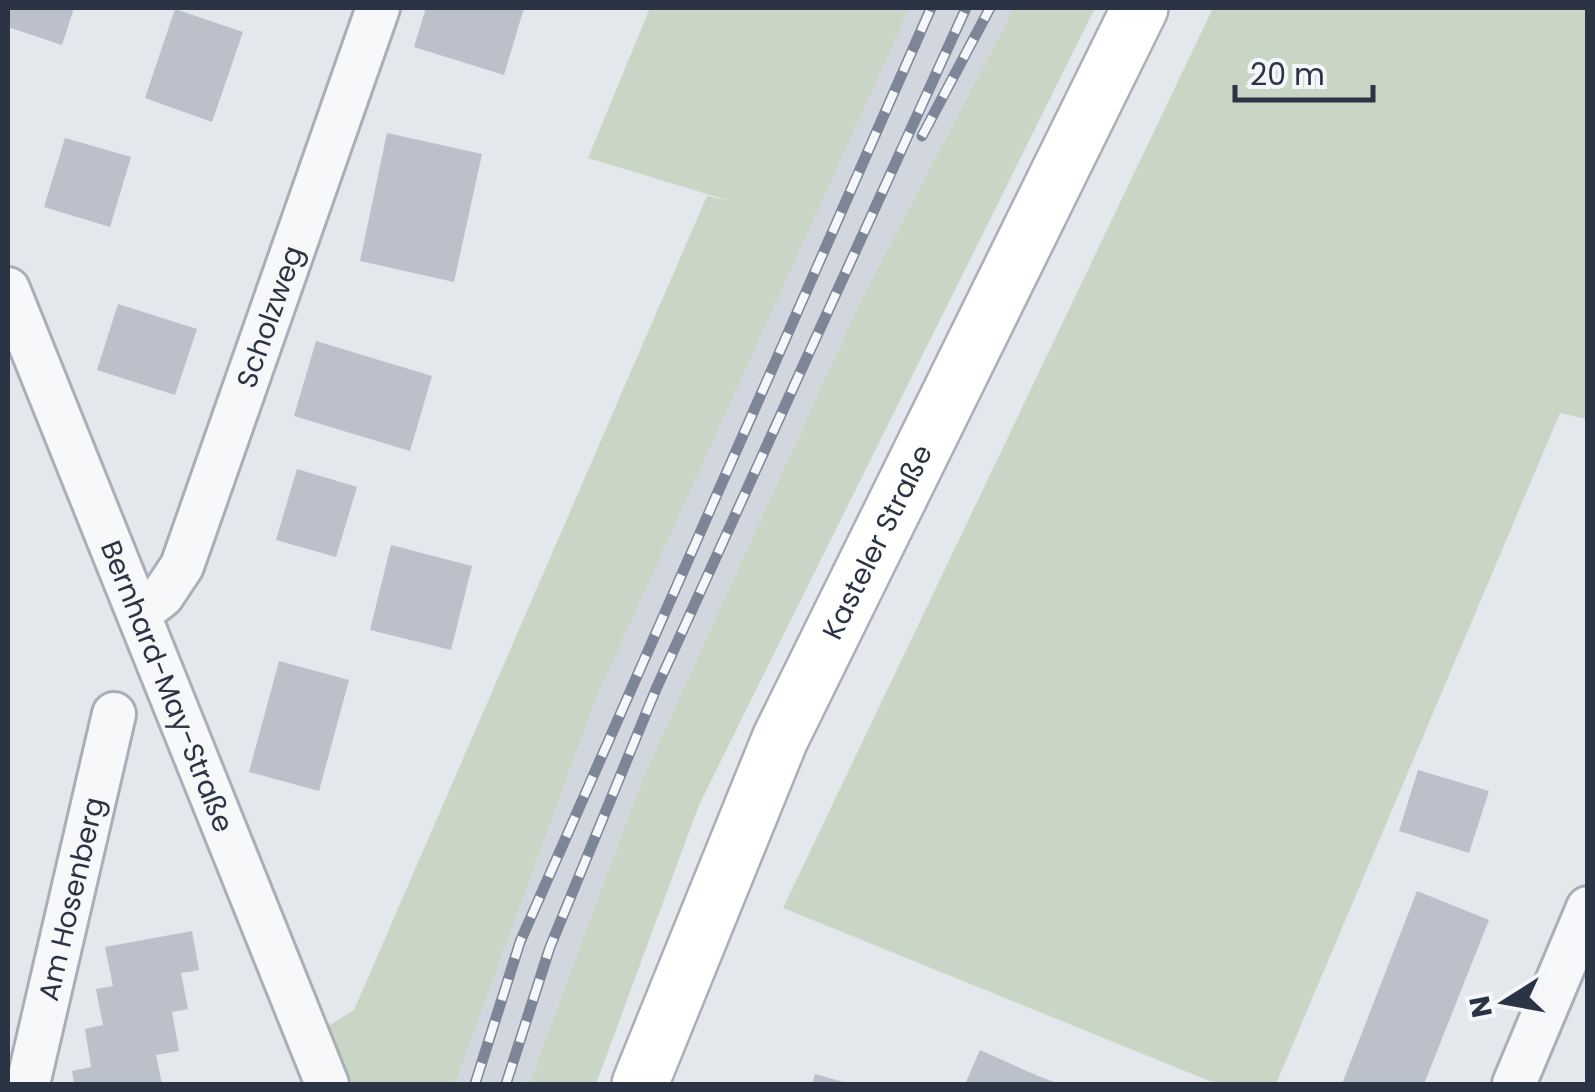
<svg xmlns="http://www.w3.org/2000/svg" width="1595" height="1092" viewBox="0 0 1595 1092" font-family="Poppins,sans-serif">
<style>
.built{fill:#d2d6de}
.green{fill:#c9d6c5}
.building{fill:#bbc0ca}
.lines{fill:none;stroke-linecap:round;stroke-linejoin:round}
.minor-casing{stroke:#a9aeb7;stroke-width:48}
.secondary-casing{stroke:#a9aeb7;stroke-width:60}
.minor{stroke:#f7f8fa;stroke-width:42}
.secondary{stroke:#fff;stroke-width:55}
.rail-casing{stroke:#7d8696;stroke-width:11}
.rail{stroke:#f4f6f9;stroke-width:8;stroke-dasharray:22;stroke-linecap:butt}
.labels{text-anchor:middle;stroke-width:10;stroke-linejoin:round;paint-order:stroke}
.street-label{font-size:28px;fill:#2b3445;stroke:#f4f6f9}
</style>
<rect width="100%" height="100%" fill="#e4e7ec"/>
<path class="built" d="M 910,8 L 1014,8 L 860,302 L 642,780 L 529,1084 L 455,1084 L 596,699 Z"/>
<g class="green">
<path d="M 650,8 L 910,8 L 596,699 L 455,1084 L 327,1084 L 309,1038 L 354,1010 L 707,196 L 730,201 L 588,158 Z"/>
<path d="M 1014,8 L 1095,8 L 699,805 L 596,1084 L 529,1084 L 642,780 L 860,302 Z"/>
<path d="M 1213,8 L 1587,8 L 1587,419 L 1560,413 L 1276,1084 L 1217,1084 L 783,908 Z"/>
</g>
<g class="building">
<path d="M 8,8 L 74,8 L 62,45 L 8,27 Z"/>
<path d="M 426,8 L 524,8 L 504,75 L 414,47 Z"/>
<path d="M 175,9 L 243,32 L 212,122 L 145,98 Z"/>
<path d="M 387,133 L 482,154 L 454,282 L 360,261 Z"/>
<path d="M 65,138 L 131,157 L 110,227 L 44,207 Z"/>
<path d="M 118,304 L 197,329 L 175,395 L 97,370 Z"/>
<path d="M 316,341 L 432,376 L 410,451 L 294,416 Z"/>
<path d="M 297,469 L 357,487 L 336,557 L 276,540 Z"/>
<path d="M 391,545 L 472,566 L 451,650 L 370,630 Z"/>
<path d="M 279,661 L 349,680 L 319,791 L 249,772 Z"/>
<path d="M 1418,770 L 1489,791 L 1469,853 L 1399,831 Z"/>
<path d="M 1417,891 L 1489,920 L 1424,1084 L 1342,1084 Z"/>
<path d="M 192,931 L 199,970 L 181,973 L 188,1009 L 172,1012 L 179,1051 L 156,1055 L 162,1084 L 74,1084 L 72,1071 L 91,1067 L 85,1029 L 103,1025 L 96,989 L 113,986 L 105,947 Z"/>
<path d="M 980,1050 L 1038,1076 L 1059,1084 L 965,1084 Z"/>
<path d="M 815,1074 L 847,1083 L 847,1084 L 812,1084 Z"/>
</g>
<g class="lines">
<g class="minor-casing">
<g id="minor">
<path id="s1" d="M 8,289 L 327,1084"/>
<path id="s2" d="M 140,613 L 162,596 L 182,566 L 378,8"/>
<path id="s3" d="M 28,1084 L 114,714"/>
<path d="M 1514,1084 L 1588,908"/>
</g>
</g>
<g class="secondary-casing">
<g id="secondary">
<path id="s4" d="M 640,1084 L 780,739 L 1140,8"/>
</g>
</g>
<use href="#minor" class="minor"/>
<use href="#secondary" class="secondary"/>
<g class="rail-casing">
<g id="rail">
<path d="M 922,136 L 990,8"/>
<path d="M 475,1084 L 520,942 L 931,8"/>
<path d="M 506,1084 L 550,947 L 656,689 L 966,8"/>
</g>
</g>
<use href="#rail" class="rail"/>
</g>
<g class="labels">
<g class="street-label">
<text dy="10" stroke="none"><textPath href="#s2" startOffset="328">Scholzweg</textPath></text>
<text dy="10" stroke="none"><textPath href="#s4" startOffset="592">Kasteler Straße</textPath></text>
<text dy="10" stroke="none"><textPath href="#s1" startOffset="428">Bernhard-May-Straße</textPath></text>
<text dy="10" stroke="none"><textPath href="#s3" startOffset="190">Am Hosenberg</textPath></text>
</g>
</g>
<rect width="1595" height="1092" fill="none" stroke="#2b3445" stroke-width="20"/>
<g transform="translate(1505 1002) rotate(259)" stroke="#f4f6f9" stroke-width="8" paint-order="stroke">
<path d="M0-8L18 38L0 25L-18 38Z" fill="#2b3445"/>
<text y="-15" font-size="28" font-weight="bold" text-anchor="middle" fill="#2b3445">N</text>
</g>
<path d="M1235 85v15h138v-15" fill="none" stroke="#2b3445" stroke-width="5"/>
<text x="1250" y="85" font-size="30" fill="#2b3445" stroke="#f4f6f9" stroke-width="8" paint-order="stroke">20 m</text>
</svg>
